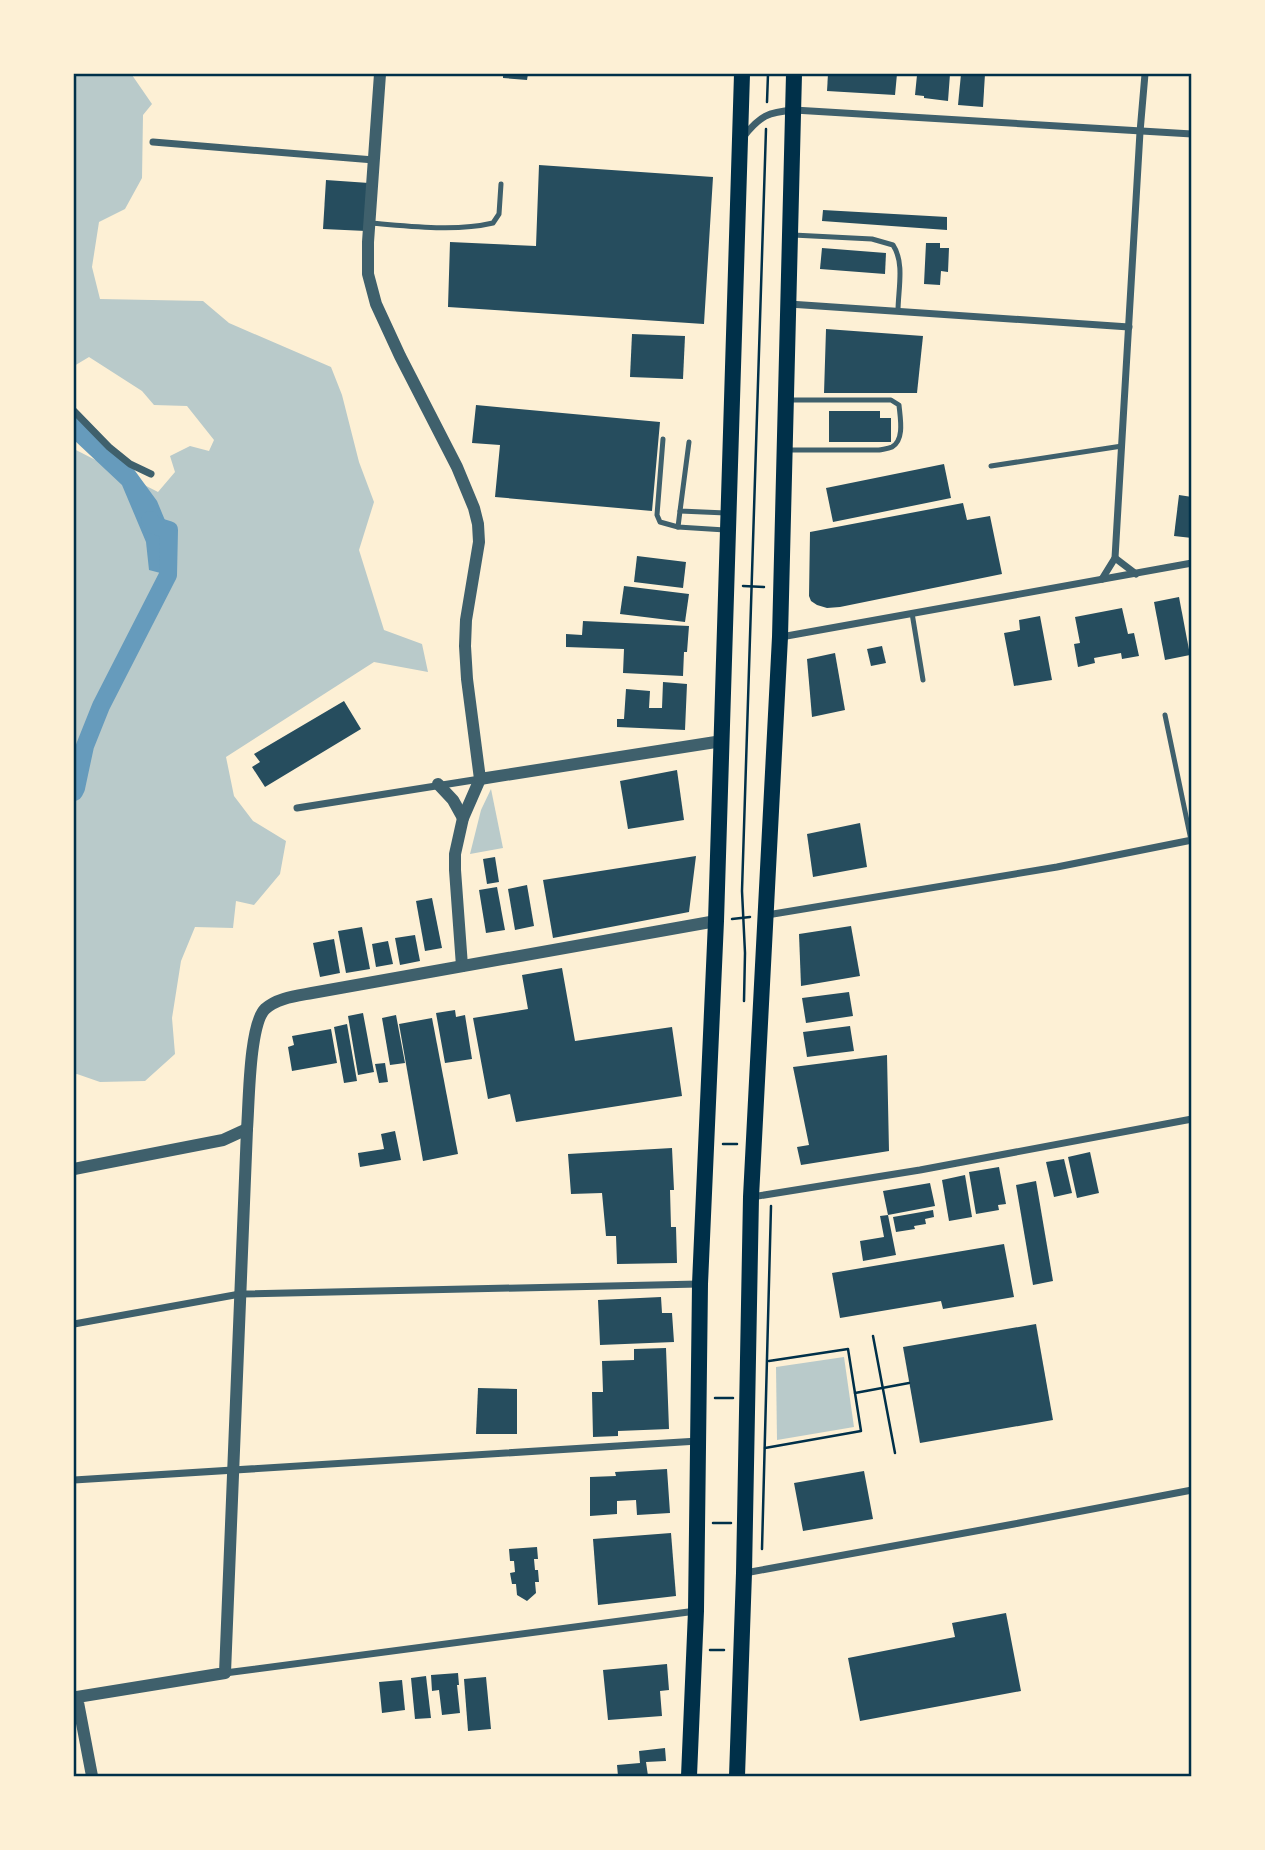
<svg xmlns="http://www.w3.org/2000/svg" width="1265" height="1850" font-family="'Public Sans',sans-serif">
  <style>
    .green { fill: #b9caca }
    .water { fill: #669bbc }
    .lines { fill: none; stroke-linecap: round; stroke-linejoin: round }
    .canal { stroke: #669bbc; stroke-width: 18 }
    .building { fill: #264d5e }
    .path { stroke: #003049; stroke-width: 2.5 }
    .service { stroke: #3f606c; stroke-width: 5 }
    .minor { stroke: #3f606c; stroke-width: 7 }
    .tertiary { stroke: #3f606c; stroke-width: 12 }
    .trunk { stroke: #003049; stroke-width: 16 }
    .neatline { fill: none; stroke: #003049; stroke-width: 2.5 }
  </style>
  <rect width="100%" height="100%" fill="#fdf0d5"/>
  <!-- green -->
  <g class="green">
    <polygon points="74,74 127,74 132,75 152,104 143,115 142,178 125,209 99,222 92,267 100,299 203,301 229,323 331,367 342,395 359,462 374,502 359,550 384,630 422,644 428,672 374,662 226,757 234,796 253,821 286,841 280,874 254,905 236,901 233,928 195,927 181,961 172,1018 175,1054 145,1081 100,1082 77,1074 74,1075 74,449 158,492 175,472 170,456 190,446 209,451 214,440 187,406 154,405 142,391 89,357 74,366"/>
    <polygon points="491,789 503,848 470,854 481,810"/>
    <polygon points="844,1357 854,1427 777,1440 776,1367"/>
  </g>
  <!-- water -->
  <polygon class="water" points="74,412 130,464 157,501 169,530 168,575 149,570 146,542 122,485 74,440"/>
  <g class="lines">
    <!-- canal -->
    <polyline class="canal" points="74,792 76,788 85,746 101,706 168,575 169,530 153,525 150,520"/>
  </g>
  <!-- building -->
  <g class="building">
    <polygon points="503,74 528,74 527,80 503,78"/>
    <polygon points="828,74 897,74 895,95 827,91"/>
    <polygon points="926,74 950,74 948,101 924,98 924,96 915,95 917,75 925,76"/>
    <polygon points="961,74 985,74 983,107 958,105"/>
    <polygon points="539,165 713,177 704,324 448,307 450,242 536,246"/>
    <polygon points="326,180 369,183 366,231 323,229"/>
    <polygon points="823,210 947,217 947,230 822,221"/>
    <polygon points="926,243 940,243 940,248 949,248 948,272 941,271 940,285 924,284"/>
    <polygon points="822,248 886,253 885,274 820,269"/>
    <polygon points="826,329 923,336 917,393 824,393"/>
    <polygon points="632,334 685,336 683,379 630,377"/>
    <polygon points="476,405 660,422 652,511 495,497 500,445 472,443"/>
    <polygon points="829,411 880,411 880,418 891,418 891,442 829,442"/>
    <polygon points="944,464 951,498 833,522 826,488"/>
    <polygon points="1179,495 1192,497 1192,538 1174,536"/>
    <polygon points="963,503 967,520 990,516 1002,574 840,607 827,608 817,605 811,601 809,596 810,532"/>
    <polygon points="637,556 686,562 683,588 634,582"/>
    <polygon points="624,586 689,594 685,622 620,614"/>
    <polygon points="1179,597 1190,655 1165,660 1154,602"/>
    <polygon points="1122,608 1128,634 1134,633 1139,656 1122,659 1121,653 1094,658 1095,663 1078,667 1074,644 1080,643 1075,617"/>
    <polygon points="1040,616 1052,680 1014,686 1004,633 1020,630 1019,620"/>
    <polygon points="583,621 689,626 687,652 684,652 683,676 623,673 624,649 566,647 566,634 582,635"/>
    <polygon points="882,646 886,663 871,666 867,649"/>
    <polygon points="835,653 845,710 812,717 807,659"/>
    <polygon points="663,682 687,684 685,730 617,727 617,719 624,719 626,689 650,691 649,708 662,708"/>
    <polygon points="344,701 361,729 265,787 252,767 260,762 254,754"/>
    <polygon points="677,770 684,820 628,829 620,781"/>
    <polygon points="860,823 867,867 813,877 807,834"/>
    <polygon points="696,856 689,912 553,938 543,880"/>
    <polygon points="495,857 499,882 487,884 483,859"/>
    <polygon points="527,885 534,926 515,930 508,889"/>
    <polygon points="497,887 505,930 486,933 479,890"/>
    <polygon points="432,898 442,948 425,951 416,901"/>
    <polygon points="851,926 860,976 801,986 799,934"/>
    <polygon points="362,927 370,969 346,973 338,931"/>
    <polygon points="415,935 420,961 400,965 395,938"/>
    <polygon points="334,939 340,973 320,977 313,943"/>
    <polygon points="388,941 393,964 376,967 372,944"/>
    <polygon points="562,968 575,1041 672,1027 682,1096 516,1122 510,1094 488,1099 473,1018 528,1009 522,975"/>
    <polygon points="849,992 853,1016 806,1023 802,998"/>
    <polygon points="455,1010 456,1017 465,1015 472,1059 445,1063 436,1013"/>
    <polygon points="363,1013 374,1072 358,1075 348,1016"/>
    <polygon points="396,1015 405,1063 390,1065 382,1018"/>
    <polygon points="432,1018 458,1154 423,1161 399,1024"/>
    <polygon points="347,1024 357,1081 344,1083 334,1027"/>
    <polygon points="850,1026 854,1051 807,1057 803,1032"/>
    <polygon points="331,1029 337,1063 292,1071 288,1047 294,1045 292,1036"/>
    <polygon points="887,1055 889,1151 801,1165 797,1147 809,1145 793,1067"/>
    <polygon points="385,1063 388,1082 379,1083 375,1064"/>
    <polygon points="395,1131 401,1160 360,1167 358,1153 384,1149 381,1134"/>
    <polygon points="672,1148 674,1190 670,1190 671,1227 676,1227 677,1263 617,1264 616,1236 606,1236 602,1193 571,1194 568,1154"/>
    <polygon points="1090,1152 1099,1193 1077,1198 1068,1157"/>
    <polygon points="1064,1159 1072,1193 1054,1197 1046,1162"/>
    <polygon points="999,1167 1006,1204 998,1205 999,1210 976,1214 969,1172"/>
    <polygon points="965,1175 972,1217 949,1221 942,1180"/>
    <polygon points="1036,1181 1053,1281 1033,1285 1016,1185"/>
    <polygon points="930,1183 935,1206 888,1215 883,1191"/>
    <polygon points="933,1210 934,1217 925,1219 926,1224 914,1226 915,1229 896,1232 893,1217"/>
    <polygon points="888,1215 896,1255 863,1261 860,1241 884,1237 880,1216"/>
    <polygon points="1004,1244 1014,1297 943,1309 941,1301 840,1318 832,1273"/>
    <polygon points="661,1297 662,1313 672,1313 674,1342 600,1345 598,1300"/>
    <polygon points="1036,1324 1053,1420 920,1443 903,1347"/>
    <polygon points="666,1348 669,1429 618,1431 618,1436 593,1437 592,1392 603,1392 602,1361 634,1360 634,1349"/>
    <polygon points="478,1388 517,1389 517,1434 476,1434"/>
    <polygon points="667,1469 670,1513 637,1515 636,1500 617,1501 617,1514 590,1516 590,1477 616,1476 615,1472"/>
    <polygon points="864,1471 873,1519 803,1531 794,1483"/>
    <polygon points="671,1533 676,1596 598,1605 593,1539"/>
    <polygon points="537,1547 538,1559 534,1559 535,1570 538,1570 539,1582 535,1582 536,1593 527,1601 517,1595 516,1584 512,1584 510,1573 515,1572 514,1561 510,1561 509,1549"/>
    <polygon points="1006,1613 1021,1691 860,1721 848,1658 955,1637 952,1623"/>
    <polygon points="667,1664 669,1690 660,1691 662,1716 608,1720 603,1670"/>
    <polygon points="458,1673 459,1685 457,1685 460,1713 442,1715 439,1690 432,1691 431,1675"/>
    <polygon points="426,1676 431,1718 415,1719 411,1678"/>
    <polygon points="486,1677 491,1729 468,1731 464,1679"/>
    <polygon points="402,1680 405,1710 382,1713 379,1682"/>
    <polygon points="665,1748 666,1761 646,1762 648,1776 618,1776 617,1765 640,1763 639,1751"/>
  </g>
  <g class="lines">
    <!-- path -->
    <g class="path">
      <polyline points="767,102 768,74"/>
      <polyline points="743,586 764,587"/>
      <polyline points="732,919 750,917"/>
      <polyline points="744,1001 745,953 742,891 766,129"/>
      <polyline points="723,1144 737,1144"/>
      <polyline points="873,1336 895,1453"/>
      <polyline points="855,1393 909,1383"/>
      <polyline points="715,1398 733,1398"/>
      <polyline points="765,1448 861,1431 848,1349 769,1361"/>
      <polyline points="713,1523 731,1523"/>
      <polyline points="762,1549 771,1206"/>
      <polyline points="710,1650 724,1650"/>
    </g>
    <!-- service -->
    <g class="service">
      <path d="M 370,223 C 409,226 455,232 493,223 L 499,214 L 501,184"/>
      <path d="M 793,235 L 872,239 L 893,245 C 905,263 898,290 898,311"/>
      <polyline points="663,439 657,515 660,522 678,527"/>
      <polyline points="689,442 680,511 726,513"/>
      <path d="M 788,450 L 879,450 C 883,449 888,449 892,447 C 905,440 900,417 899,405 L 891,400 L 789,400"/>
      <polyline points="991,466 1122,446"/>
      <polyline points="680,511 678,527 725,530"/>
      <polyline points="912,613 923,680"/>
      <polyline points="1165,715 1191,840"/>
    </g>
    <!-- minor -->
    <g class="minor">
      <path d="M 744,136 C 760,116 768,112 794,110 L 1192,134"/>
      <polyline points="153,142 374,160"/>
      <polyline points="789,304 1129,327"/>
      <polyline points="74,411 109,447 130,464 151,474"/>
      <polyline points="1115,558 1136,574"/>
      <polyline points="1102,579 1115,558 1140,132 1145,74"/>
      <polyline points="781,637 1192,563"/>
      <polyline points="297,808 480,779"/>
      <polyline points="767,915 1057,867 1192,840"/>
      <polyline points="752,1197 920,1170 1192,1119"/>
      <polyline points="74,1324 240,1294 699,1284"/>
      <polyline points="74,1480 698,1441"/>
      <polyline points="745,1573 1014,1524 1192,1490"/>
      <polyline points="225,1673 696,1611"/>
    </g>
    <!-- tertiary -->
    <g class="tertiary">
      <polyline points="380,74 368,242 368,274 376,304 400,356 457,467 474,508 478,524 479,542 466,620 465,646 467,679 480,779 463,818 455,854 455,870 462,966"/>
      <polyline points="480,779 722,741"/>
      <polyline points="438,784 453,800 463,818"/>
      <polyline points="74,1169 223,1140 247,1129"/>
      <path d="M 92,1776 L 77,1697 L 225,1673 L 247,1129 C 249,1105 249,1025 265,1009 C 277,998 296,996 312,993 L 716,921"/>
    </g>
    <!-- trunk -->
    <g class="trunk">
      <polyline points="689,1776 696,1611 700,1284 716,921 742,74"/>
      <polyline points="737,1776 744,1573 751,1197 780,637 794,74"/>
    </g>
  </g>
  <!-- border -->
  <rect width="1265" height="1850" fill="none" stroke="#fdf0d5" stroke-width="150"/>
  <rect x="75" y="75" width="1115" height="1700" class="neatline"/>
</svg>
